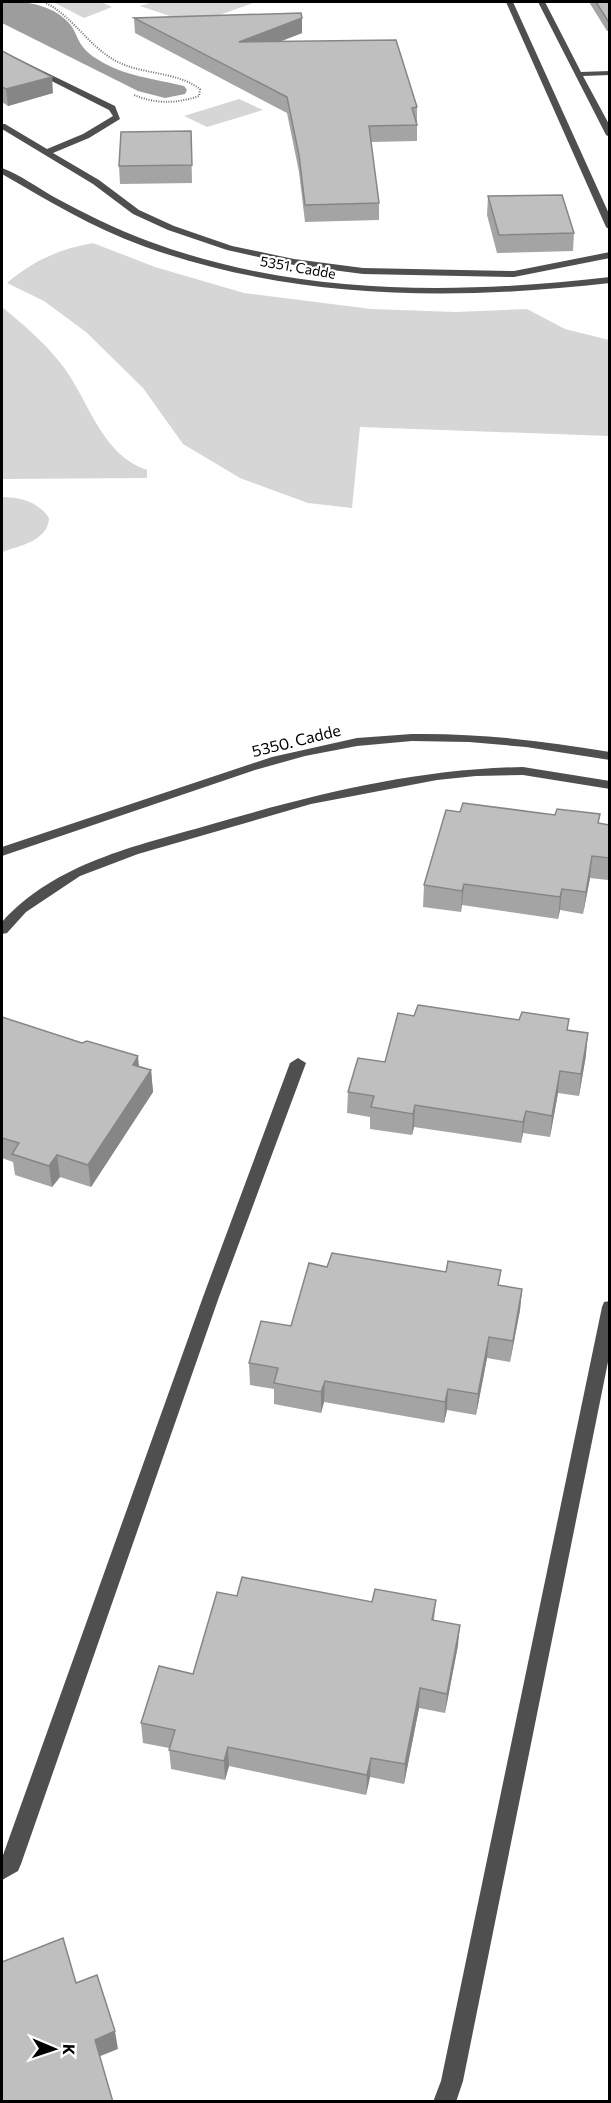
<svg xmlns="http://www.w3.org/2000/svg" width="611" height="2103" font-family="Commissioner,sans-serif">
  <style>
    .green { fill: #d6d6d6 }
    .water { fill: #9d9d9d }
    .lines { fill: none; stroke-linecap: round; stroke-linejoin: round }
    .path { stroke: #717171; stroke-width: 2; stroke-dasharray: 1 1.5; stroke-linecap: butt }
    .minor { fill: #4f4f4f; fill-rule: evenodd }
    .wall { fill: #a4a4a4 }
    .shaded-wall { fill: #868686 }
    .building { fill: #bfbfbf; stroke: #868686; stroke-width: 1.5 }
    .labels { text-anchor: middle; dominant-baseline: central; stroke-width: 4.5; stroke-linejoin: round; paint-order: stroke }
    .far-street-label { font-size: 14px; fill: #000; stroke: #fff }
    .street-label { font-size: 16px; fill: #000; stroke: #fff }
  </style>
  <rect width="100%" height="100%" fill="#fff"/>
  <!-- green -->
  <g class="green">
    <polygon points="53,2 101,2 112,7 84,18"/>
    <polygon points="153,2 256,2 194,24 140,6"/>
    <polygon points="239,99 263,110 207,127 184,116"/>
    <path d="M 93,243 L 155,267 L 244,293 L 371,309 L 456,312 L 527,309 L 565,329 L 609,340 L 609,436 L 360,427 L 352,508 L 308,503 L 240,478 L 183,444 L 143,388 L 86,332 L 44,301 L 7,283 C 33,261 59,249 93,243 Z"/>
    <path d="M 2,307 C 23,324 45,343 62,365 C 89,400 101,455 147,470 L 147,478 L 2,479 Z"/>
    <path d="M 2,497 C 19,497 39,502 49,518 C 48,541 19,546 2,552 Z"/>
  </g>
  <!-- water -->
  <path class="water" d="M 2,2 C 24,1 49,4 66,20 C 80,33 74,45 97,59 C 123,76 155,79 184,86 L 187,90 L 185,94 L 165,98 L 138,91 L 2,23 Z"/>
  <g class="lines">
    <!-- path -->
    <path class="path" d="M 44,2 C 73,16 88,46 116,61 C 142,75 176,71 200,89 L 199,96 C 176,104 156,104 134,95"/>
    <!-- minor -->
    <g class="minor">
      <polygon points="506,2 513,2 610,216 610,230 606,227"/>
      <polygon points="538,2 545,2 581,72 610,71 610,75 583,76 610,126 610,137 606,135"/>
      <polygon points="2,51 115,106 120,119 89,138 53,153 99,180 139,210 174,226 232,246 294,259 363,268 514,271 610,252 610,258 514,277 363,274 294,265 227,250 168,230 133,214 93,184 2,129 2,124 5,124 47,149 83,134 113,116 109,110 2,56"/>
      <path d="M 2,168 C 20,175 37,187 54,197 C 84,213 115,229 148,241 C 296,296 455,295 610,277 L 610,283 C 453,301 293,300 143,246 C 93,228 47,200 2,174 Z"/>
      <path d="M 412,734 C 479,733 544,741 610,752 L 610,760 L 526,747 L 469,742 L 412,741 L 357,746 L 305,756 L 255,770 L 2,856 L 2,847 L 272,757 L 357,738 Z"/>
      <path d="M 523,767 L 610,781 L 610,789 L 523,775 L 476,776 L 437,780 L 311,804 L 138,854 L 80,876 L 26,912 L 7,933 L 2,934 L 2,922 C 55,863 136,846 209,825 C 312,795 415,769 523,767 Z"/>
      <polygon points="298,1058 306,1063 219,1297 21,1864 18,1871 2,1880 2,1858 203,1297 290,1063"/>
      <polygon points="610,1301 610,1352 463,2081 456,2102 433,2102 441,2081 602,1307 604,1302"/>
    </g>
  </g>
  <!-- wall -->
  <g class="wall">
    <polygon points="589,2 609,2 609,31 607,31"/>
    <polygon points="134,18 302,33 282,41 417,107 417,141 371,142 379,203 379,220 305,222 299,172 287,113 135,33"/>
    <polygon points="2,51 53,93 8,106 2,102"/>
    <polygon points="191,131 192,183 120,184 119,166"/>
    <polygon points="488,196 574,233 573,251 497,253 487,215"/>
    <polygon points="460,812 609,825 609,874 608,880 590,878 583,914 560,910 558,919 462,905 461,912 423,907 424,885"/>
    <polygon points="414,1016 568,1030 586,1055 579,1096 558,1093 550,1137 523,1133 521,1143 414,1127 412,1135 370,1129 370,1117 347,1113 348,1092 385,1062"/>
    <polygon points="2,1017 151,1070 153,1092 91,1187 60,1177 52,1187 15,1175 13,1162 2,1158"/>
    <polygon points="327,1267 500,1285 522,1289 520,1310 510,1362 487,1358 476,1415 447,1410 444,1423 324,1402 321,1413 274,1404 274,1389 250,1385 249,1363 291,1326"/>
    <polygon points="237,1596 372,1602 436,1600 434,1620 458,1645 445,1713 419,1708 404,1784 370,1777 366,1795 229,1766 225,1780 171,1769 169,1748 143,1743 141,1723 193,1674"/>
  </g>
  <!-- shaded-wall -->
  <g class="shaded-wall">
    <polygon points="302,18 302,33 239,57 239,42"/>
    <polygon points="52,77 53,93 8,106 6,89"/>
    <polygon points="592,856 590,878 583,914 586,892"/>
    <polygon points="464,884 462,905 461,912 462,891"/>
    <polygon points="562,889 560,910 558,919 560,897"/>
    <polygon points="588,1033 586,1055 579,1096 581,1074"/>
    <polygon points="138,1056 140,1078 133,1065"/>
    <polygon points="151,1070 153,1092 91,1187 88,1165"/>
    <polygon points="560,1071 558,1093 550,1137 552,1116"/>
    <polygon points="415,1105 414,1127 412,1135 413,1114"/>
    <polygon points="526,1111 523,1133 521,1143 523,1122"/>
    <polygon points="57,1155 60,1177 52,1187 49,1166"/>
    <polygon points="522,1289 520,1310 510,1362 513,1341"/>
    <polygon points="489,1337 487,1358 476,1415 478,1394"/>
    <polygon points="325,1381 324,1402 321,1413 321,1392"/>
    <polygon points="448,1389 447,1410 444,1423 445,1402"/>
    <polygon points="460,1625 458,1645 445,1713 447,1694"/>
    <polygon points="420,1688 419,1708 404,1784 405,1764"/>
    <polygon points="228,1747 229,1766 225,1780 224,1761"/>
    <polygon points="371,1758 370,1777 366,1795 367,1775"/>
    <polygon points="115,2031 118,2049 98,2057 95,2040"/>
  </g>
  <!-- building -->
  <g class="building">
    <polygon points="596,2 609,2 609,21 608,21"/>
    <polygon points="301,13 302,18 239,42 396,40 417,107 412,108 417,125 369,126 379,203 305,205 299,155 287,97 134,18"/>
    <polygon points="2,51 52,77 6,89 2,87"/>
    <polygon points="191,131 192,165 119,166 121,132"/>
    <polygon points="562,195 574,233 499,235 488,196"/>
    <polygon points="463,803 555,815 557,809 600,814 598,823 609,825 609,858 592,856 586,892 562,889 560,897 464,884 462,891 424,885 446,810 460,812"/>
    <polygon points="418,1005 519,1020 522,1012 569,1019 567,1030 588,1033 581,1074 560,1071 552,1116 526,1111 523,1122 415,1105 413,1114 371,1107 374,1096 348,1092 358,1058 385,1062 398,1013 414,1016"/>
    <polygon points="2,1017 82,1043 87,1041 138,1056 133,1065 151,1070 88,1165 57,1155 49,1166 12,1154 19,1143 2,1138"/>
    <polygon points="332,1253 446,1272 448,1261 501,1270 498,1285 522,1289 513,1341 489,1337 478,1394 448,1389 445,1402 325,1381 321,1392 274,1383 278,1368 249,1363 261,1321 291,1326 309,1263 327,1267"/>
    <polygon points="242,1577 372,1602 375,1589 436,1600 432,1620 460,1625 447,1694 420,1688 405,1764 371,1758 367,1775 228,1747 224,1761 169,1750 175,1730 141,1723 159,1666 193,1674 217,1592 237,1596"/>
    <polygon points="63,1938 76,1983 97,1975 115,2031 95,2040 113,2102 2,2102 2,1962"/>
  </g>
  <g class="labels">
    <!-- far-street labels -->
    <g class="far-street-label">
      <text transform="translate(298 267) rotate(10)">5351. Cadde</text>
    </g>
    <!-- street labels -->
    <g class="street-label">
      <text transform="translate(296 740) rotate(-14)">5350. Cadde</text>
    </g>
  </g>
  <!-- border -->
  <rect width="611" height="2103" fill="none" stroke="#000000" stroke-width="6"/>
  <!-- north arrow -->
  <g transform="translate(54 2049) rotate(92)" stroke="#ffffff" stroke-width="4.5" paint-order="stroke">
  <path d="M0-4.5L10 22L0 15L-10 22Z" fill="#000000"/>
  <text y="-9" font-size="16" font-weight="bold" text-anchor="middle" fill="#000000">K</text>
  </g>
</svg>
